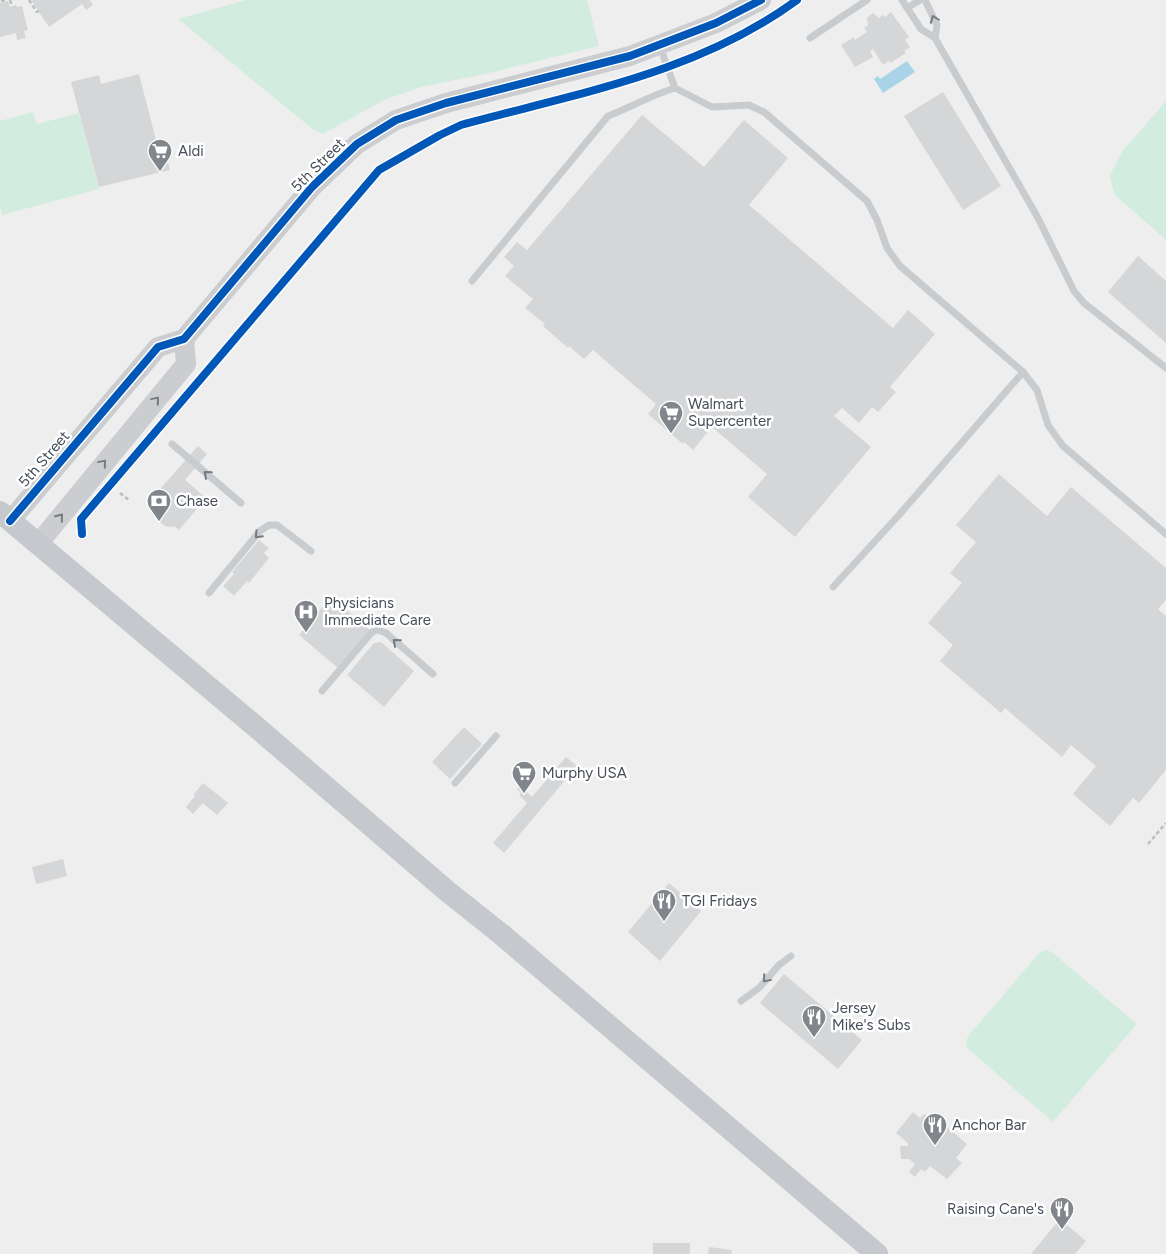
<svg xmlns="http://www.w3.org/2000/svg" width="1166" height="1254" font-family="Figtree,sans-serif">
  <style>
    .green { fill: #d3ece0 }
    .water { fill: #a9d4e8 }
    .building { fill: #d5d6d8 }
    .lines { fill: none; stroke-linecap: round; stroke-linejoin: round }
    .path { stroke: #b8c2c0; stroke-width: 2.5; stroke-dasharray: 4 2.5; stroke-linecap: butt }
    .lane { stroke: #c9cccf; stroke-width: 7 }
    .secondary { stroke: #cbcdd0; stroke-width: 20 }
    .primary { stroke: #c5c8cc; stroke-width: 22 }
    .cycleway-casing { stroke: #fff; stroke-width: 11 }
    .cycleway { stroke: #0057b8; stroke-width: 8 }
    .oneway { stroke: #747a82 }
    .oneway2 { stroke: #757a83 }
    .labels { text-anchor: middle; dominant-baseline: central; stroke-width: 5; stroke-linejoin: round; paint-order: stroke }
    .poi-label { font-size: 15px; fill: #464e59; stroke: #fff; text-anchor: start }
    .street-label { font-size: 15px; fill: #464e59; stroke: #fff }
  </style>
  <rect width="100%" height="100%" fill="#eee"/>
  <!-- green -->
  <g class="green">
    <polygon points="246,0 587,0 599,46 485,74 421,87 384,100 323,134 315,131 178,19"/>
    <polygon points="1166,101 1166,240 1114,194 1110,175 1122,152"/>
    <polygon points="33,112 37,124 79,113 99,189 2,215 0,206 0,121"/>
    <polygon points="1047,950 1053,953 1137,1024 1053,1122 967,1048 966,1041 969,1035 1040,952"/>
  </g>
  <!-- water -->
  <polygon class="water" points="907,61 915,72 883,93 874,79 878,76 880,79"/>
  <!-- building -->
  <g class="building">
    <polygon points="31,0 90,0 93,5 86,10 82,4 49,27"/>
    <polygon points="8,1 10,7 16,5 17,7 22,6 28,30 24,31 26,38 17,40 16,33 0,37 0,3"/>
    <polygon points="891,12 909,37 905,40 910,47 904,51 906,53 890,63 889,61 883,65 873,49 870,51 873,57 855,67 841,45 854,37 855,40 867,32 864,28 868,25 867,18 873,13 879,18 883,15 885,17"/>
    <polygon points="139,74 156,140 162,138 170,170 99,187 71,82 99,75 101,84"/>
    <polygon points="943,92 1001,186 963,210 904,116"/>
    <polygon points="642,115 704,167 744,120 788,158 749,205 893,328 908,310 935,334 890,387 896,392 878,412 872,407 859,423 842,408 834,416 871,447 795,537 748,497 767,474 712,427 693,450 684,442 683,444 648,414 656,404 593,350 584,359 569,346 568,348 543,326 545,324 525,308 533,299 505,276 514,266 504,257 517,242 527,250"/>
    <polygon points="1138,256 1166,281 1166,343 1108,292"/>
    <polygon points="198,446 207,454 185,480 206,498 179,530 174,526 172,527 165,526 155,518 152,510 153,508 148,503"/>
    <polygon points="999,474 1047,516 1071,487 1166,568 1166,600 1158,609 1166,616 1166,770 1139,803 1133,798 1110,826 1073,794 1096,766 1071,745 1062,757 1005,708 1001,713 940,661 953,645 928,623 962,583 950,573 976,542 956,525"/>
    <polygon points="259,540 269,548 264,553 269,558 249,583 247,581 234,596 223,586 234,574 232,572"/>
    <polygon points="331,597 371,631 339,669 299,635"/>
    <polygon points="381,642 414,671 384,707 347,675 374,643"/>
    <polygon points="464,727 482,744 450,779 432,762"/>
    <polygon points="566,757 577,766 504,853 493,843 527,803 519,795 521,793 517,789 520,785 532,797"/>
    <polygon points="203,783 228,803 217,815 203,803 193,814 186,807 195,796 194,794"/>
    <polygon points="63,859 67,876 36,884 32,867"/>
    <polygon points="669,883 701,911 660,961 628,932"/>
    <polygon points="784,974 862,1040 838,1069 760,1003"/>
    <polygon points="913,1112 920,1118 924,1114 935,1124 939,1120 967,1144 956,1158 962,1163 947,1179 930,1166 925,1172 921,1169 915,1177 909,1172 915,1164 909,1159 901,1159 900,1146 908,1146 908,1143 896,1133"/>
    <polygon points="1060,1219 1086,1241 1075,1254 1031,1254"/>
    <rect x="653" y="1243" width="37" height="11"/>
    <polygon points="709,1247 732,1250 731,1254 708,1254"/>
  </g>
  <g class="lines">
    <!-- path -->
    <g class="path">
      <polyline points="10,0 12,6"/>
      <polyline points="29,0 37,12 39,11"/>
      <polyline points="1,1 6,0"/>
      <polyline points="120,493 130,501"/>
      <polyline points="1148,844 1166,823"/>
    </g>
    <!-- lane -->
    <g class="lane">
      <polyline points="902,0 921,29 935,38 1038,218 1074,291 1084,303 1166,368"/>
      <polyline points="925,0 937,25 935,38"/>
      <polyline points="907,8 920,0"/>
      <polyline points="810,38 867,0"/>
      <polyline points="675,88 712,107 749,105 764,112 867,201 877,220 887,248 900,266 1023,372 1037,390 1048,425 1063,446 1166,534"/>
      <path d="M 472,281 L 608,116 C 631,107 652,95 675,88 L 660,47"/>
      <polyline points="172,444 241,503"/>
      <polyline points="833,587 899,515 1023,372"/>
      <polyline points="209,593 260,531 269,525 277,525 311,551"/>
      <polyline points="322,691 372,632 378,630 386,633 433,674"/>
      <polyline points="455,783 496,736"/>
      <polyline points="741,1001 759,988 779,965 791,956"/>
    </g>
    <!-- secondary -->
    <g class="secondary">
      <polyline points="10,521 158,347 184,339 312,187 357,144 396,120 446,103 630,56 716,23 761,0"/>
      <polyline points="38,544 186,364 184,339"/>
    </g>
    <!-- primary -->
    <polyline class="primary" points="0,512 255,726 447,891 501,934 877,1254"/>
    <defs>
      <g id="cycleway">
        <polyline points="10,521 158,347 184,339 312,187 357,144 396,120 446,103 630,56 716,23 761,0"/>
        <path d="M 82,534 L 81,519 L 379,170 L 440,135 L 461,125 C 578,93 698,73 797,0"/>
      </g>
    </defs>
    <!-- cycleway casing -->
    <use href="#cycleway" class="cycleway-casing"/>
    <!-- cycleway -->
    <use href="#cycleway" class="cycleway"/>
  </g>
  <!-- one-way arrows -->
  <defs><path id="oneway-chevron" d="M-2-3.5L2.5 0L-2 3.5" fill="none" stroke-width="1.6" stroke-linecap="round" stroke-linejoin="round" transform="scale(1.25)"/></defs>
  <g class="oneway">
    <use href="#oneway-chevron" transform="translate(934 19) rotate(-111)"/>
    <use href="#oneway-chevron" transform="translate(207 474) rotate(-139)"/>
    <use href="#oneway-chevron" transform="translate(258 535) rotate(133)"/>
    <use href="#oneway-chevron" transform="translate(396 642) rotate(-139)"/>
    <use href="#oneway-chevron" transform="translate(766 979) rotate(130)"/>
  </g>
  <g class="oneway2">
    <use href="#oneway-chevron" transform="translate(156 400) rotate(-50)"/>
    <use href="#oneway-chevron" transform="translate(103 463) rotate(-50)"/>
    <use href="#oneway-chevron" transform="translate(60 517) rotate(-51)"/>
  </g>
  <!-- icons -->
  <defs>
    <symbol id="supermarket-pin" viewBox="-11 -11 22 30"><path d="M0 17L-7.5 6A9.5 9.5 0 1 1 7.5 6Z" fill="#81868d" stroke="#fff"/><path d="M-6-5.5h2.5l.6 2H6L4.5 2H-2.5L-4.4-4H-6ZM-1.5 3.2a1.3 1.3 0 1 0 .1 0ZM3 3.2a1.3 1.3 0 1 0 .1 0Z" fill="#fff"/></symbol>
    <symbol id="bank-pin" viewBox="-11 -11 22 30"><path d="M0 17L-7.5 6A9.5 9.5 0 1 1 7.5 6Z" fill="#81868d" stroke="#fff"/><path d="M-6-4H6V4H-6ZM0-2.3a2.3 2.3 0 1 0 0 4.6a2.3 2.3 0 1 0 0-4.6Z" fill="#fff"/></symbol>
    <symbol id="hospital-pin" viewBox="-11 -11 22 30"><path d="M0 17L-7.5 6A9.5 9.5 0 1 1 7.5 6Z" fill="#81868d" stroke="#fff"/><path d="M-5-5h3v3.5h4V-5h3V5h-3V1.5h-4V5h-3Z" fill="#fff"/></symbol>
    <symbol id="restaurant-pin" viewBox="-11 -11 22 30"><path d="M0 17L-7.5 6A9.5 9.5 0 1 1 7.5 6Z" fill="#81868d" stroke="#fff"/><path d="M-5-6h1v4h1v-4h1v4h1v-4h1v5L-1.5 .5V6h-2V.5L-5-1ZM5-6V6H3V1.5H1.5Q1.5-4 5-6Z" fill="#fff"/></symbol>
  </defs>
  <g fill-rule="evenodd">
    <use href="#supermarket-pin" x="146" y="137" width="28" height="38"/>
    <use href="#supermarket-pin" x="657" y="399" width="28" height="38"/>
    <use href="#bank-pin" x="145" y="487" width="28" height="38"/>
    <use href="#hospital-pin" x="292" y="598" width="28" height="38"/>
    <use href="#supermarket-pin" x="510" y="759" width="28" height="38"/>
    <use href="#restaurant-pin" x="650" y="887" width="28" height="38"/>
    <use href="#restaurant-pin" x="800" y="1003" width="28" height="38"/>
    <use href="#restaurant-pin" x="921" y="1111" width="28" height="38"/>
    <use href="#restaurant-pin" x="1048" y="1195" width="28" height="38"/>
  </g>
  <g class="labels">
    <!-- poi labels -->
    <g class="poi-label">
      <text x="178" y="151">Aldi</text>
      <text x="688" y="404">Walmart<tspan x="688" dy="17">Supercenter</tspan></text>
      <text x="176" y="501">Chase</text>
      <text x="324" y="603">Physicians<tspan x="324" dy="17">Immediate Care</tspan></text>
      <text x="542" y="773">Murphy USA</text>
      <text x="682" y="901">TGI Fridays</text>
      <text x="832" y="1008">Jersey<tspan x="832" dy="17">Mike's Subs</tspan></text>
      <text x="952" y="1125">Anchor Bar</text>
      <text x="1044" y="1209" text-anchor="end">Raising Cane's</text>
    </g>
    <!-- street labels -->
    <g class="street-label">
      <text transform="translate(318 165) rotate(-45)">5th Street</text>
      <text transform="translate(44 459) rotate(-49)">5th Street</text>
    </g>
  </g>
</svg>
